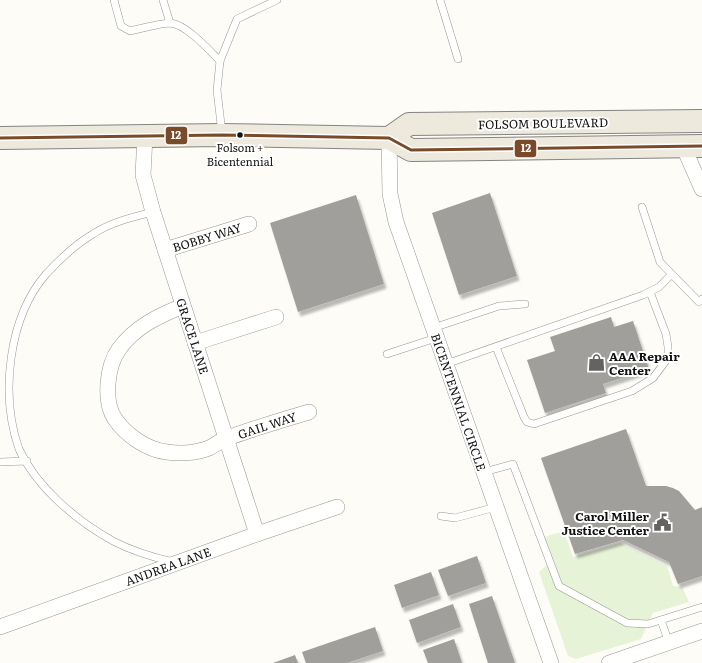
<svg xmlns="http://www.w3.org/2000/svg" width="702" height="663" font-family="Literata,serif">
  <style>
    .green { fill: #e7f3d7 }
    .building { fill: #a19f9c; filter: url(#shadow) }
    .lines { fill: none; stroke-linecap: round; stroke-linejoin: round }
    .service-casing { stroke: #979795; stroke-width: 8 }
    .minor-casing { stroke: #979795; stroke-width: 16 }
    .primary-casing { stroke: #858482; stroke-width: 24 }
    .service { stroke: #fffffe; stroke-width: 7 }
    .minor { stroke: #fffffe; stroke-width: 15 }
    .primary { stroke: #ede9dc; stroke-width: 22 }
    .bus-1-casing { stroke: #fff; stroke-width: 6 }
    .bus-1 { stroke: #7a4b2a; stroke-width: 3 }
    .bus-dot { fill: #111; stroke: #fff; stroke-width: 1.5 }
    .labels { text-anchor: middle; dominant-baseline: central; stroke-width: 4; stroke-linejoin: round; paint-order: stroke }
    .bus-label { font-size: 11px; fill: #111; stroke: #fff }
    .street-label { font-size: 12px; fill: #111; stroke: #fff }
    .poi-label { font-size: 12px; font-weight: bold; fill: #111; stroke: #fff; text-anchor: start }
    .line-badge { stroke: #fff; stroke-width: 1.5 }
    .badge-label { font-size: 11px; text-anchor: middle; font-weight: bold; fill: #fff }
  </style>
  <defs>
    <filter id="shadow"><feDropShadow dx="2.5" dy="4.5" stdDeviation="1" flood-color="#0004"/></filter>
  </defs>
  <rect width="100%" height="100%" fill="#fdfcf7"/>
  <!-- green -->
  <polygon class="green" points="564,531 573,557 620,543 667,566 673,586 682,587 689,602 653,613 641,639 576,659 568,656 539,572 553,560 541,538"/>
  <!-- building -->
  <g class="building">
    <polygon points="490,193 517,276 459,295 432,213"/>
    <polygon points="356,195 384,284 298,312 270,223"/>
    <polygon points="611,317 614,327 633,321 649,369 603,384 606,393 545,413 527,360 555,351 550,337"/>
    <polygon points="626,429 646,486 666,486 673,488 679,491 695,510 702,507 702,576 678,584 669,562 623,540 575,554 541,458"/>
    <polygon points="477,556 486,583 448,596 438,570"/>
    <polygon points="431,572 439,595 402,608 394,585"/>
    <polygon points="492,596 515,663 488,663 469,604"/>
    <polygon points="453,604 461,627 417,643 409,620"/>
    <polygon points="375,627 383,651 347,663 306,663 302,652"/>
    <polygon points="454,639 462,663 428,663 423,650"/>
    <polygon points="295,655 298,663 273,663"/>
  </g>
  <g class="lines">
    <defs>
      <g id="service">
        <path d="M 114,0 L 121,26 L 130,31 C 139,29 162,23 170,23 C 186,24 209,50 220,61"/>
        <polyline points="163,0 170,23"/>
        <polyline points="440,0 458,59"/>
        <polyline points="222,133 217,90 220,61 237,19 277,0"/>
        <polyline points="642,207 660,262 699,302 702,299"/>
        <path d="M 153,212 C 133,217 111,222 93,234 C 76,244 61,258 47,273 C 8,317 0,395 19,449 C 37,488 77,521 113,541 C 132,551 152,557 173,562"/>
        <polyline points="433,328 499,306 525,304"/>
        <polyline points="496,347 524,417 527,422 534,424 632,391 653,378 668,358 668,347 666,334 650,292"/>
        <polyline points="387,354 436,338"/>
        <polyline points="446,364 643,295 659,287 672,274"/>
        <polyline points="0,462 27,461"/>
        <polyline points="484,472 513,464 559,586 627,623 648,624 702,607"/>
        <polyline points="441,516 455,518 496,507"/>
        <polyline points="661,620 669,643"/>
      </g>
      <g id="minor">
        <polyline points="145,136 143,175 153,212 257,534"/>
        <polyline points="389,138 390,194 396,222 551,663"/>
        <polyline points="683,146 702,189"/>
        <polyline points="165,250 249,224"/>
        <path d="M 183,306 C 158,316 135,327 119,349 C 107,366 103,401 115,419 C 126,435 147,450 167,452 C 180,454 197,453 209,448 C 215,445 221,440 228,438 C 254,428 282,420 309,412"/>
        <polyline points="195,343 276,317"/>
        <polyline points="0,627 257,534 337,507"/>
        <polyline points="609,663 702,631"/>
      </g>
      <g id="primary">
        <polyline points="0,138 222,135 389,138 411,150 702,146"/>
        <polyline points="389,138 409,124 702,121"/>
      </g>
    </defs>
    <!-- service casing -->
    <use href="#service" class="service-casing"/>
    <!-- minor casing -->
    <use href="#minor" class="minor-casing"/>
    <!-- primary casing -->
    <use href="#primary" class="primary-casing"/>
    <!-- service -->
    <use href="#service" class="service"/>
    <!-- minor -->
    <use href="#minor" class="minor"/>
    <!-- primary -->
    <use href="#primary" class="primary"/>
    <defs>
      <polyline id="bus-1" points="0,138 222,135 389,138 411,150 702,146"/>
    </defs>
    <!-- bus-1 casing -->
    <use href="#bus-1" class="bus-1-casing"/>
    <!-- bus-1 -->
    <use href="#bus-1" class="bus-1"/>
  </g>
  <!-- icons -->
  <defs>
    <symbol id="shop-bare" viewBox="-9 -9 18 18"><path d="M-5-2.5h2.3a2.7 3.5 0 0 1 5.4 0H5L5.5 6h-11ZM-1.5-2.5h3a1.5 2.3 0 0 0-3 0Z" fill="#646362" stroke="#fff" stroke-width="2.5" paint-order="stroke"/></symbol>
    <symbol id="civic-bare" viewBox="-9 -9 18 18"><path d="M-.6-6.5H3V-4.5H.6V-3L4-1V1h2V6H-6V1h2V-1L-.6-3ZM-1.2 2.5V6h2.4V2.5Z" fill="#646362" stroke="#fff" stroke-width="2.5" paint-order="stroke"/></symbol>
  </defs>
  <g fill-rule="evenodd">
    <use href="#shop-bare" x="584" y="350" width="25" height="25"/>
    <use href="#civic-bare" x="650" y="510" width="25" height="25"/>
  </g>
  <!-- markers -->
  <circle class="bus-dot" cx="240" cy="135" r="3.5"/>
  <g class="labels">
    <!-- bus labels -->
    <g class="bus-label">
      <text x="240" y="147">Folsom +<tspan x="240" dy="14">Bicentennial</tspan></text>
    </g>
    <!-- street labels -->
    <g class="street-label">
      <text transform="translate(543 123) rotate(-1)">FOLSOM BOULEVARD</text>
      <text transform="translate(207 237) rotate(-17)">BOBBY WAY</text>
      <text transform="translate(193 336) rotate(72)">GRACE LANE</text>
      <text transform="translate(459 402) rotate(71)">BICENTENNIAL CIRCLE</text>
      <text transform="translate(267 425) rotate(-18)">GAIL WAY</text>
      <text transform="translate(168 566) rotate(-20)">ANDREA LANE</text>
    </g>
    <!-- poi labels -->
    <g class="poi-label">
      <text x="609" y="356">AAA Repair<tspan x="609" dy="14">Center</tspan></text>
      <text x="649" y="516" text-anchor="end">Carol Miller<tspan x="649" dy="14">Justice Center</tspan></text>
    </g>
  </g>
  <g class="line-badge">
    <rect x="165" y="126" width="23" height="19" rx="4" fill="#7a4b2a"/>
    <rect x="514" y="139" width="23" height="19" rx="4" fill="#7a4b2a"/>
  </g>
  <g class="badge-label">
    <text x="176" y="139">12</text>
    <text x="526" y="152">12</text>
  </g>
</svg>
